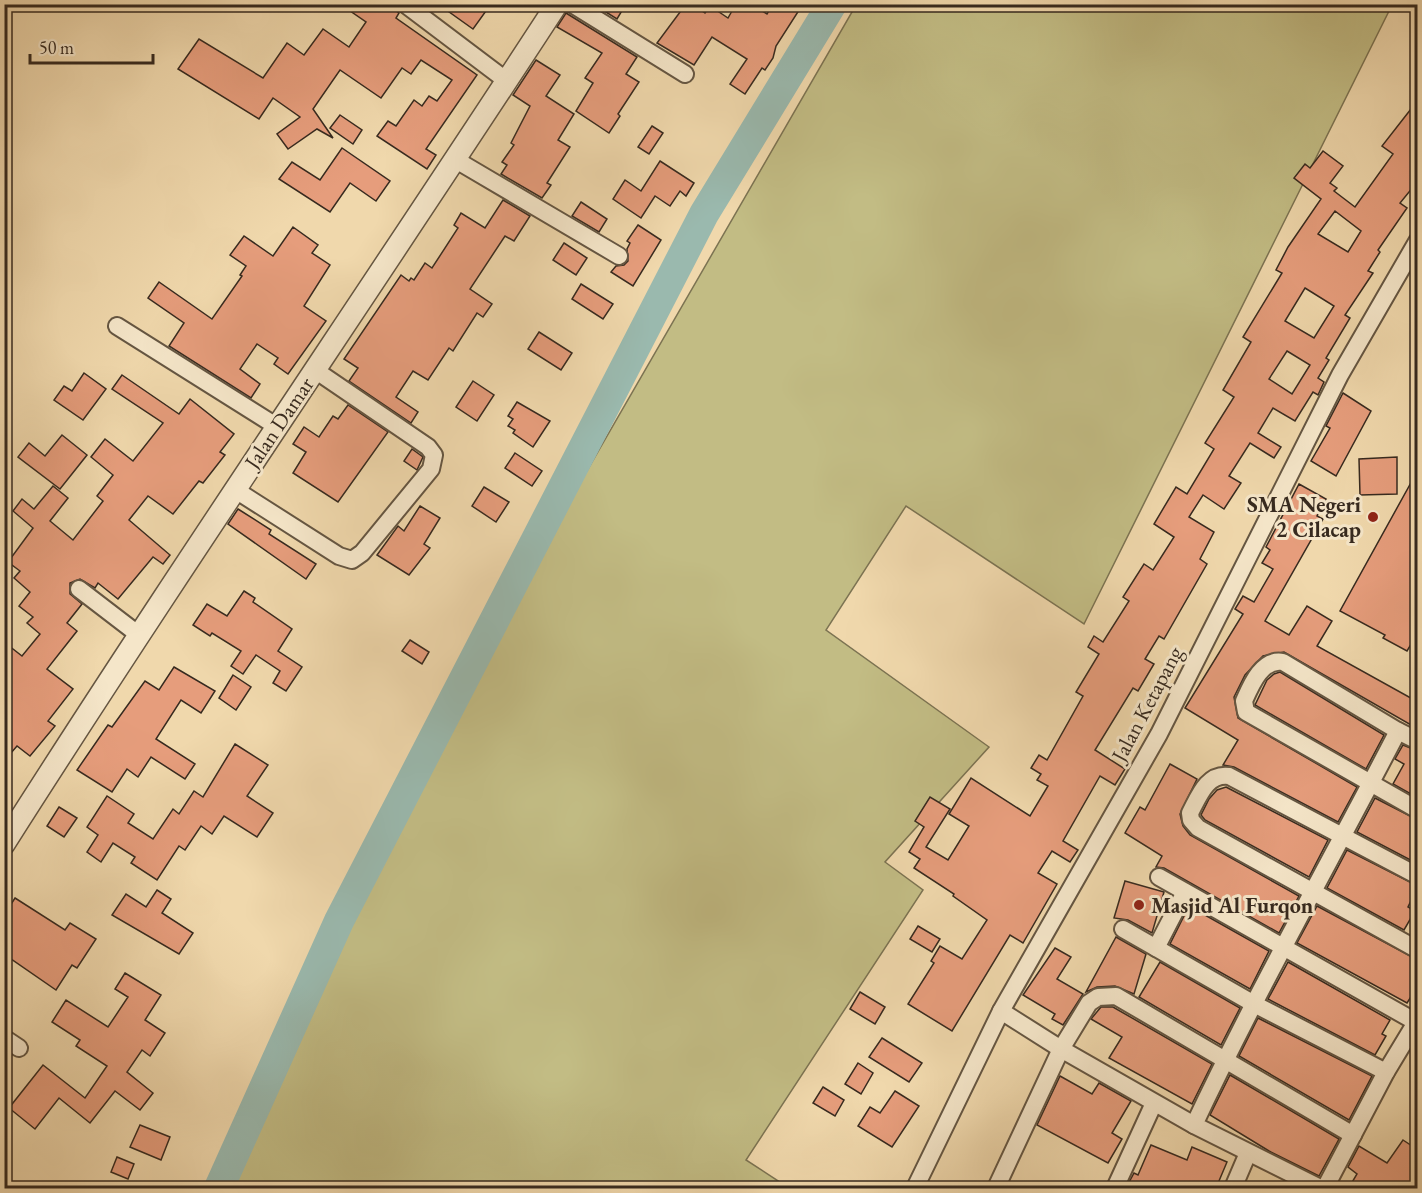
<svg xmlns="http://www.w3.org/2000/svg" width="1422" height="1193" font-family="'EB Garamond',serif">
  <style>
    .green { fill: #c2bc84; stroke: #7c7352; stroke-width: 1.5 }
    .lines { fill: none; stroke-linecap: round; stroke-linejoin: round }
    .river { stroke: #9ab9ae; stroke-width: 30 }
    .building { fill: #e69d7c; stroke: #372a1f; stroke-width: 1.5; fill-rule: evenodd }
    .minor-casing { stroke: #655642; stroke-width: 20 }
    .tertiary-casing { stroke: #655642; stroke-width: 24 }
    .minor { stroke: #f5e6c9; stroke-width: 16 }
    .tertiary { stroke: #f5e6c9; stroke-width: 21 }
    .poi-dot { fill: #8f2418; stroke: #f5e6c9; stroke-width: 2 }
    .labels { text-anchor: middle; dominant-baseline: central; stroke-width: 6; stroke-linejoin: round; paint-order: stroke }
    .street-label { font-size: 22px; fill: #372a1f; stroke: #f5e6c9 }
    .poi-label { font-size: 22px; font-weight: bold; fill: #372a1f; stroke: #f5e6c9; text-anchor: end }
  </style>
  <rect width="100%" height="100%" fill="#f0d8ac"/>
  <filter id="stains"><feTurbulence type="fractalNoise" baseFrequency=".00333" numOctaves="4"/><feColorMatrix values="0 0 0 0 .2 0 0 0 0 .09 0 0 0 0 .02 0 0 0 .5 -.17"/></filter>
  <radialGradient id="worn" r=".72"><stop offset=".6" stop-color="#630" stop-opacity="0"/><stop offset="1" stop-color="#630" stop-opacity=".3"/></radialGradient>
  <!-- green -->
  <polygon class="green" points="856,5 1392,5 1084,624 906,506 826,630 989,747 885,862 923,890 746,1160 789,1188 231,1188 447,713"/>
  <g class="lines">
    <!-- river -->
    <polyline class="river" points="219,1188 339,921 620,377 704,214 832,4"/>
  </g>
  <!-- building -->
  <g class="building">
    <polygon points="340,4 386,4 399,13 396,18 477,75 426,149 436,155 427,169 377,136 388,121 396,126 414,100 422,106 429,96 437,101 452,80 421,60 411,74 402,68 381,98 340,70 313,109 333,138 317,129 288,149 277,134 300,117 273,98 259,119 178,69 199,39 263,78 287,43 304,55 323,29 349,47 366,22"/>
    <polygon points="438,4 491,4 473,29"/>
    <polygon points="593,4 626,4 617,19"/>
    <polygon points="686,4 692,4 705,13 710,6 728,18 736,4 751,4 767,14 773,4 803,4 776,46 773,58 765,70 762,68 745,94 730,84 747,59 712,37 694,65 657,43"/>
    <polygon points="566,13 637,57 626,74 639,82 618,114 620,116 609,133 576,111 593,83 585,78 602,53 557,27"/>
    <polygon points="536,60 560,75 546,96 574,114 558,140 570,147 547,183 551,185 542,198 501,174 507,165 502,162 514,145 511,143 530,106 513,95"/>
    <path d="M 1418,100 L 1418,181 L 1400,203 L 1407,208 L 1378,250 L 1380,252 L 1368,271 L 1373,273 L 1345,315 L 1350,318 L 1326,358 L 1329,360 L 1318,378 L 1324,382 L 1318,395 L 1313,392 L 1295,421 L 1273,408 L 1258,433 L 1281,447 L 1274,458 L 1250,443 L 1229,476 L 1241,483 L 1224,509 L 1203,495 L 1189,517 L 1214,532 L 1200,559 L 1207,564 L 1164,639 L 1159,636 L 1145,659 L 1154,664 L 1138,691 L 1133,688 L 1095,750 L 1125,769 L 1115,785 L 1100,776 L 1063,841 L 1078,850 L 1070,862 L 1052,851 L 1038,873 L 1057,884 L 1023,943 L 1010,935 L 952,1031 L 908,1004 L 934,963 L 931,961 L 940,946 L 962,959 L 987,920 L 953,896 L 954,894 L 914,868 L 920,859 L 909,852 L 924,827 L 915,821 L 930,797 L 950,809 L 926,847 L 948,860 L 969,826 L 949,814 L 971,778 L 1030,816 L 1048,786 L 1037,780 L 1041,774 L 1031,768 L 1039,755 L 1047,760 L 1083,696 L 1076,692 L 1099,654 L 1088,647 L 1094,636 L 1103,642 L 1129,601 L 1123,597 L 1144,564 L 1153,570 L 1174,537 L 1154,524 L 1176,487 L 1187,494 L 1214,449 L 1205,443 L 1234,397 L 1223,390 L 1251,342 L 1243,337 L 1282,273 L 1276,270 L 1288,247 L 1321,199 L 1294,178 L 1305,164 L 1310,168 L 1323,151 L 1343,166 L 1330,183 L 1337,188 L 1334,191 L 1355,207 L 1393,154 L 1382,146 ZM 1335,211 L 1361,231 L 1348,252 L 1318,234 ZM 1305,288 L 1334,306 L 1314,338 L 1285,321 ZM 1287,351 L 1310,365 L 1292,394 L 1269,379 Z"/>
    <polygon points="340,115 362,130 353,144 330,128"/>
    <polygon points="652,126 663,133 649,154 638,147"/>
    <polygon points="342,148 390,181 376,201 350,183 330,212 279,179 292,162 320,180"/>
    <polygon points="660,161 694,183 686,196 680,191 670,206 655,196 641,218 613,199 625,180 641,191"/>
    <polygon points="503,200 530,216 514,241 505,236 470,289 492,304 483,317 477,313 453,351 449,348 428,380 413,371 396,397 418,412 411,423 349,381 358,368 344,359 401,275 409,281 411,278 414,280 425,263 432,268 458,228 454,225 461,213 485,228"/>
    <polygon points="581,202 607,219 599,232 572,216"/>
    <polygon points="638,225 661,240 633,286 611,272 616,266 624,265 628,261 627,249 630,243 627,241"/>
    <polygon points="293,227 318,245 312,253 330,265 304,306 326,321 288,374 274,364 278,358 257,344 240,369 260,384 251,398 169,346 184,323 148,298 159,282 212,319 242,276 240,275 246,266 230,255 244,236 273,256"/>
    <polygon points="564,243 587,258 576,275 553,260"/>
    <polygon points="581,284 613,304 603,319 572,299"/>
    <polygon points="539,332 572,353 561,370 528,349"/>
    <polygon points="84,373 106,389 83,420 54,400 64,386 72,391"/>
    <polygon points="122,375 179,414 190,399 234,434 220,452 225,455 203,483 199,481 173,514 148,496 129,520 170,555 163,564 153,557 118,599 98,583 95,588 80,579 70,583 70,594 82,604 67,623 77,631 47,669 73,689 48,721 55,726 30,756 17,746 4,761 4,642 22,656 40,634 27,623 33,617 19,606 30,592 14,578 20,571 8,562 33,528 13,511 22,499 34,509 53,486 68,498 50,521 73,540 103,501 97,496 113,475 91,457 105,439 133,461 163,423 112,389"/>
    <polygon points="473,381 494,395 477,421 456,407"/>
    <polygon points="1343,393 1371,411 1336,476 1311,461 1330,428 1326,426"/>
    <polygon points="517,402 550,421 533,447 513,433 515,430 508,426 513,419 508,416"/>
    <polygon points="348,405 388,432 338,502 293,473 306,452 293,444 304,427 319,437 333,416 338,419"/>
    <polygon points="62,435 87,455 60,489 18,457 29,443 45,456"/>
    <polygon points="412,449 423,457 417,470 404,461"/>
    <polygon points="515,453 542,471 532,486 505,468"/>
    <polygon points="1397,457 1397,494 1360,495 1359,459"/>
    <polygon points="1418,470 1418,633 1407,651 1383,638 1385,635 1340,611"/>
    <polygon points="1299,484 1326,499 1317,516 1323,519 1265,621 1289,635 1307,606 1332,621 1317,646 1418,702 1418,729 1284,652 1263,656 1245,675 1234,697 1238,718 1357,787 1338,822 1234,767 1223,765 1238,740 1185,708 1243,614 1235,609 1243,596 1254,602 1273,569 1262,563 1270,550 1266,547"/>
    <polygon points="484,487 509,502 496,522 472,506"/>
    <polygon points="420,506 440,518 424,544 430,548 409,575 377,555 398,526 404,531"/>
    <polygon points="238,509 271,530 269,534 316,564 306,579 228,524"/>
    <polygon points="244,591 255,598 253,602 292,629 278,651 302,667 286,691 273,683 280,671 256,655 243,674 231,666 241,651 212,633 210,636 193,625 207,604 227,616"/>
    <polygon points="410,640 429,652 422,664 402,651"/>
    <polygon points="174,667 215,691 201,713 181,700 156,739 195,764 185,779 151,757 138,777 127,769 112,792 77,770 108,725 112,727 145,681 159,690"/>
    <polygon points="1280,672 1384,735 1366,769 1255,705 1267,680 1274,674"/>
    <polygon points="233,675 251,687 236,710 219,698"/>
    <polygon points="235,744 268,765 247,796 273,813 257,837 224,816 212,834 201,826 185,850 179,846 157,880 131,863 135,857 113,843 101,862 87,852 98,835 87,827 107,796 134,814 128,823 153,839 173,809 179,814 194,791 203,797"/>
    <polygon points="1403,745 1418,751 1418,798 1393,784 1404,764 1395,759"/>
    <polygon points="1170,764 1197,779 1180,814 1183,826 1190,835 1299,896 1279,933 1164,868 1156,867 1162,856 1125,833 1140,807 1145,810"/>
    <polygon points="1226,787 1328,840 1309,877 1205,820 1201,815 1209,799 1217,790"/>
    <polygon points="1375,798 1418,820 1418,864 1357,832"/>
    <polygon points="59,807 77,818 64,837 47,826"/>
    <polygon points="1347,850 1418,886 1408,907 1415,911 1404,930 1327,888"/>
    <polygon points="1125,881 1164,892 1152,933 1128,920 1114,918"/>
    <polygon points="157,890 171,899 162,913 193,933 179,954 112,915 126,894 146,907"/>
    <polygon points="15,898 65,930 70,923 96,939 77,968 72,965 56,990 4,954 4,915"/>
    <polygon points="1189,906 1269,951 1250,989 1170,944"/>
    <polygon points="1317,906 1418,960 1418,986 1407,1003 1297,943"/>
    <polygon points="918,926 940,939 932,952 910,939"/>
    <polygon points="1116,937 1146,954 1134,994 1115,986 1097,987 1086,992"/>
    <polygon points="1055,948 1071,957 1057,979 1083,994 1063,1025 1052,1019 1055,1014 1023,995"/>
    <polygon points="1160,962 1240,1008 1221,1045 1139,997"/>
    <polygon points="1288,962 1390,1020 1382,1034 1386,1036 1375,1055 1268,999"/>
    <polygon points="125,973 161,995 145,1020 165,1033 150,1056 142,1050 127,1072 153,1093 140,1110 115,1091 90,1123 59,1098 35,1129 9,1108 43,1065 85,1098 107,1066 76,1046 80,1040 52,1022 66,1000 108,1027 128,997 115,989"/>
    <polygon points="860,992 885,1007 875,1024 850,1009"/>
    <polygon points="1101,1007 1113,1007 1212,1064 1192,1104 1109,1058 1122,1037 1091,1019"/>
    <polygon points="1258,1018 1372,1076 1349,1120 1239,1056"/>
    <polygon points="882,1038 922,1063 909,1082 869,1057"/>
    <polygon points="858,1063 873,1073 861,1094 845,1084"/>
    <polygon points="1230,1075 1339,1139 1319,1176 1269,1151 1210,1115"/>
    <polygon points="1060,1076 1092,1094 1099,1083 1131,1101 1112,1133 1122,1139 1108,1163 1037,1125"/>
    <polygon points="823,1087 844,1100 835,1116 813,1103"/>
    <polygon points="895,1091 919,1106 892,1147 858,1126 870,1107 880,1113"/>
    <polygon points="140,1125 170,1137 161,1160 130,1147"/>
    <polygon points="1403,1140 1418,1150 1418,1188 1358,1188 1351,1184 1357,1174 1348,1167 1359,1146 1387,1163"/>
    <polygon points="1151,1145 1187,1160 1192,1147 1227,1162 1216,1188 1126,1188 1134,1173 1138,1175"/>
    <polygon points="117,1157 134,1164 128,1179 111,1172"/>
  </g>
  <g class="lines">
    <defs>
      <g id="minor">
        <polyline points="405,4 507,81"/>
        <polyline points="572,4 685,74"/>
        <polyline points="456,160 619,256"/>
        <polyline points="117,326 276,426"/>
        <polyline points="234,489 339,556 352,560 362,553 431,469 434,455 428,447 315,370"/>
        <polyline points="79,589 139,635"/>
        <polyline points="1398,731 1418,741"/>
        <path d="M 1418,876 L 1229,776 C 1207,773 1199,796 1190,813 L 1191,820 L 1198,828 L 1418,950"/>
        <polyline points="1159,877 1416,1022"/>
        <polyline points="1123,929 1254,1004 1386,1072"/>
        <polyline points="1156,948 1185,892"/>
        <polyline points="1001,1011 1061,1049 1194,1125"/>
        <polyline points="4,1038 19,1048"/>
        <polyline points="915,1188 1001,1011 1159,734 1340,375 1418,240"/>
        <polyline points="996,1188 1061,1049 1089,1003 1098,997 1116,996 1353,1135"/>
        <polyline points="1115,1188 1154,1103"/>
        <polyline points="1233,1188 1248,1153"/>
        <path d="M 1320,1188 L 1194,1125 C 1257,991 1330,862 1398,731 L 1283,662 C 1262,658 1251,685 1244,701 L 1246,712 L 1418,810"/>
        <polyline points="1325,1188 1386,1072 1418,1019"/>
      </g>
      <path id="tertiary" d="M 4,844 C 184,561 374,285 557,4"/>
    </defs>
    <!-- minor casing -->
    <use href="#minor" class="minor-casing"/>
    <!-- tertiary casing -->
    <use href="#tertiary" class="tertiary-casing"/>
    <!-- minor -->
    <use href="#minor" class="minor"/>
    <!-- tertiary -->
    <use href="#tertiary" class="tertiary"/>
  </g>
  <!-- markers -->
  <g class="poi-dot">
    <circle cx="1373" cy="517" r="6"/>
    <circle cx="1139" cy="905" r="6"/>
  </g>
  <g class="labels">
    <!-- street labels -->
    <g class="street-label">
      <text transform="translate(279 423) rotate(-56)">Jalan Damar</text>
      <text transform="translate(1147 704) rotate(-62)">Jalan Ketapang</text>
    </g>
    <!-- poi labels -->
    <g class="poi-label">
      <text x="1361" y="504">SMA Negeri<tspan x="1361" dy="25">2 Cilacap</tspan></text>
      <text x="1151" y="905" text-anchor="start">Masjid Al Furqon</text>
    </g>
  </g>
  <!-- margin -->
  <rect width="1422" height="1193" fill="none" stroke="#f0d8ac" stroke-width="24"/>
  <rect x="6" y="6" width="1410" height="1181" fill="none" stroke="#372a1f" stroke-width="3"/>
  <rect x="12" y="12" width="1398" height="1169" fill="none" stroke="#372a1f" stroke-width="1.5"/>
  <!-- scale -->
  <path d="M30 54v9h123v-9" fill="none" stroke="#372a1f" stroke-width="3"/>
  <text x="39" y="54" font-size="18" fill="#372a1f" stroke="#f5e6c9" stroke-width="4.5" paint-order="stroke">50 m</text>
  <rect width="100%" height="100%" filter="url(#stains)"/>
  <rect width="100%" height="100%" fill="url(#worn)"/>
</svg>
